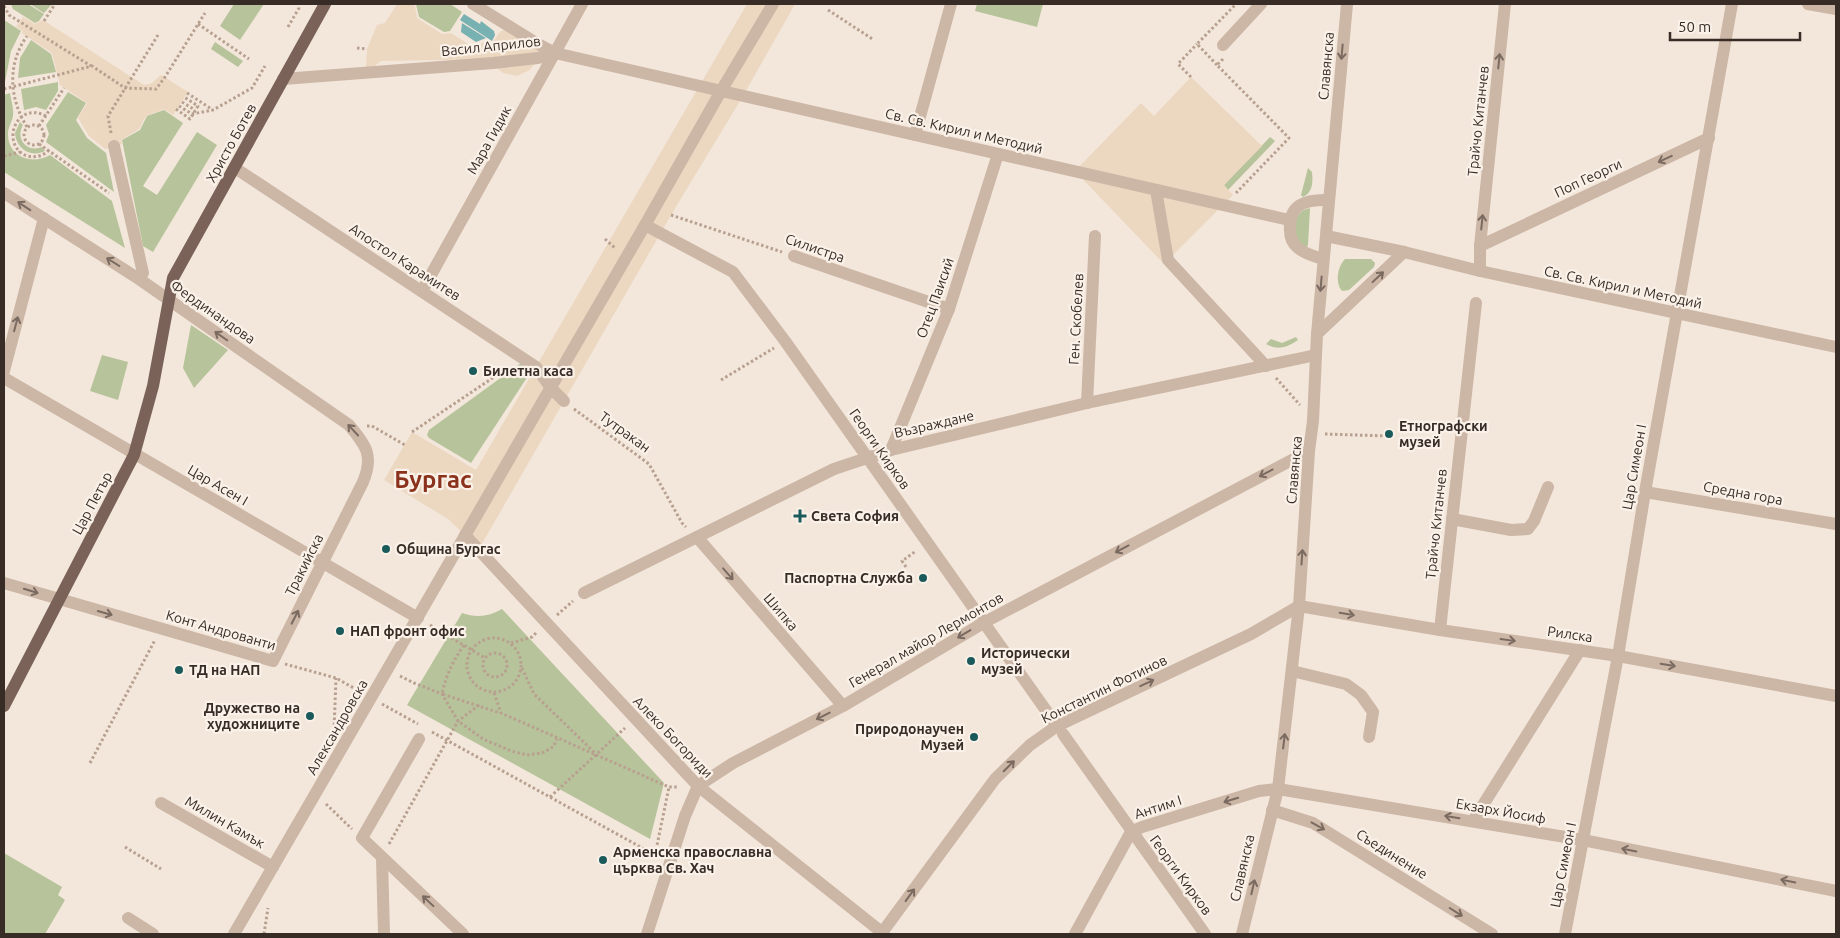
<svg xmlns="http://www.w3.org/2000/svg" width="1840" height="938" font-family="Ubuntu,sans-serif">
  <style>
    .green { fill: #b7c39a }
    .plaza { fill: #ecd7c1 }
    .water { fill: #78b1b2 }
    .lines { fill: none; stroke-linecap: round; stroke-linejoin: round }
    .path { stroke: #b8a090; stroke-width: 3; stroke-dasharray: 2.5 2.5; stroke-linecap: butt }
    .minor { stroke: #ccb6a6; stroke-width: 12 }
    .major { stroke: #7a6258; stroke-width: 12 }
    .oneway { stroke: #7b6a60 }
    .poi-dot { fill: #1a5a5b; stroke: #faf1e8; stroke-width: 2 }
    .labels { text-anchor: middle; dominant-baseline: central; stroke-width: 4.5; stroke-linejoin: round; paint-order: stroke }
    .street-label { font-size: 14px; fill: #382c27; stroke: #faf1e8 }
    .poi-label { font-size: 14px; font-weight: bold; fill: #382c27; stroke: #faf1e8; text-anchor: start }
    .town-label { font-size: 24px; font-weight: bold; fill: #8b321c; stroke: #faf1e8 }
  </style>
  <rect width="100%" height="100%" fill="#f3e7db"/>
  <!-- green -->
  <g class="green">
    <polygon points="11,4 28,4 44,14 39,21 35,23 13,9"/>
    <polygon points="30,4 52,4 44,13"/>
    <polygon points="234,4 264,4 240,40 220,26"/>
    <polygon points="416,4 450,4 462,12 450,31 444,32 419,17"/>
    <polygon points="977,4 1043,4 1037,27 975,11"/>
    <polygon points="4,20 21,31 11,51 5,82 4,83"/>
    <polygon points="31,40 51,54 56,72 18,78 20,58"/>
    <polygon points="215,42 243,61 238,67 211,49"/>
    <polygon points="58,82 58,91 46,110 36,107 24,110 21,89"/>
    <polygon points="68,92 86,103 76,120 87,138 106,153 114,192 46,142 49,134 46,125"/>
    <path d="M 10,93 C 11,100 14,109 13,116 C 12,122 8,127 8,134 C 8,158 33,165 50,155 L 112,201 L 125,248 L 4,172 L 4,95 Z"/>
    <polygon points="164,110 183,123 143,186 157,195 197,132 217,145 153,252 143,246 122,140 140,130 147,116"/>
    <path d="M 20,122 L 23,125 C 15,139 27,153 42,147 L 45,151 C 31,158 16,149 15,133 Z"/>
    <polygon points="1270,137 1275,141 1228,190 1224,185"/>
    <path d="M 1308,168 L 1312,172 C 1313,182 1313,192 1303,197 L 1301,195 Z"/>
    <path d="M 1310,208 L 1308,245 L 1307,247 L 1300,244 L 1294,235 C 1296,222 1295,211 1310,208 Z"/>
    <path d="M 1345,259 L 1371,259 L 1375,263 L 1374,267 L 1349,290 L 1342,291 C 1335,283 1337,267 1345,259 Z"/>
    <polygon points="191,325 228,350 194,388 183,368"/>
    <path d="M 1296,337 L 1298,340 C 1288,347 1278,351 1266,344 L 1271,339 L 1282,343 Z"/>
    <polygon points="102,355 128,362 118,400 90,391"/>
    <polygon points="521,363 532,370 471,463 429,438 427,435 429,430"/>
    <path d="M 502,609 L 664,783 L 650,839 L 407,705 L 462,613 C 476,618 489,617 502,609 Z"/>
    <polygon points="4,853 62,887 58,895 65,900 45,934 4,934"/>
  </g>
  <!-- plaza -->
  <g class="plaza">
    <polygon points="397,4 412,4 415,6 417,18 442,34 451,33 473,47 485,42 491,45 499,33 505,29 539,49 538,58 530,70 517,76 503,73 498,69 492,59 381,61 372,68 366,69 367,49 377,25 385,23"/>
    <polygon points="747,4 795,4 743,96 671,215 479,549 448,519 384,480 412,432 476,470"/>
    <polygon points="23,17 35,24 43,20 144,85 152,83 161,75 188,92 173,115 164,109 146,116 139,129 121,140 122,144 105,149 89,136 78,118 87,103 60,85 52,53 22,33 23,31 16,27"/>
    <polygon points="1191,77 1262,146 1224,185 1233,195 1164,264 1075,171 1141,103 1154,116"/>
  </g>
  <!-- water -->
  <g class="water">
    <polygon points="464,14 480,24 481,21 494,31 495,35 492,41 460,20"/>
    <polygon points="462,23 486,38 476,42 461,32"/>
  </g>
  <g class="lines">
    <!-- path -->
    <g class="path">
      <polyline points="4,6 9,15 91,66"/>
      <polyline points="828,10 874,40"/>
      <polyline points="44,21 55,4"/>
      <polyline points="198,24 249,59"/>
      <polyline points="288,27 299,8 299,4"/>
      <polyline points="357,48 367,49"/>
      <polyline points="1223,59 1217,65 1289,138 1236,193"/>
      <polyline points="1217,65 1197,44 1236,4"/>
      <polyline points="1191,77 1178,64 1197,44"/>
      <polyline points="4,89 92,66 125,88 156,89 165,77 205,13"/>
      <polyline points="187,93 213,110"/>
      <polyline points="182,102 195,110"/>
      <polyline points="179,106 192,114 213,110 252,88 265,66"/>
      <polyline points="176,109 190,119 198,106 184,97"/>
      <path d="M 46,116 C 15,100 0,146 27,156 C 36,158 43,156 49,150"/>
      <circle cx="34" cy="135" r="10"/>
      <polyline points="39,126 64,88"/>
      <path d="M 27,127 C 9,98 7,64 27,36"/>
      <polyline points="111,133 108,116 158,35"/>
      <polyline points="39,144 109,193"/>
      <polyline points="4,156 20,152"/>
      <polyline points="671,215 782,252"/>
      <polyline points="605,239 616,249"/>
      <polyline points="1276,378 1300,405"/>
      <polyline points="721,380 774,348"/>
      <polyline points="574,409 649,464 682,523 686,527"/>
      <polyline points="367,426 372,426 405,445"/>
      <polyline points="412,432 509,367"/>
      <polyline points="1325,434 1387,436"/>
      <polyline points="906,567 902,561 916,551"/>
      <polyline points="557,615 573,601"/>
      <polyline points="430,625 485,658"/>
      <circle cx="494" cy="665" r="27"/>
      <polyline points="511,643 532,637 537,632"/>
      <path d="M 464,645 C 453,661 446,675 442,694 L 500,713"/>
      <circle cx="495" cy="665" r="12"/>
      <polyline points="285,664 336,678 359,691"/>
      <polyline points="522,668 534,694 595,753"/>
      <polyline points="400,676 414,683 442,694 458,721 483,739 511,751 527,755 542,753 553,747 557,739"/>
      <polyline points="494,693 501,713 669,787 678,787"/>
      <polyline points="382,704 418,724"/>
      <polyline points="334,730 336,678"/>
      <polyline points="432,732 655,855 669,787"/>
      <polyline points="90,763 155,640"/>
      <polyline points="550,797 625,728"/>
      <polyline points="326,804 352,829"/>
      <polyline points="389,844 458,721 479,705"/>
      <polyline points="125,847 161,869"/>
      <polyline points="264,934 268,908"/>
    </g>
    <!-- minor -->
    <g class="minor">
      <polyline points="473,4 538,44 555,53"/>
      <polyline points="1808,4 1836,9"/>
      <polyline points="1223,45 1261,4"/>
      <polyline points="283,79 493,63 538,58 555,53 1289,220"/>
      <polyline points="915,135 951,4"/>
      <polyline points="114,146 143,273"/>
      <polyline points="235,168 536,367 551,388 564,401"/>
      <polyline points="1156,190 1168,260 1266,366"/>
      <path d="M 4,193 L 139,279 L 349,425 C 366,445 374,456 363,482 L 273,661 L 4,583"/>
      <polyline points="645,225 733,272 785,341 1057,726"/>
      <polyline points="1326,236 1404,252 1480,271 1836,347"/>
      <polyline points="1480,246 1709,138"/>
      <polyline points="794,256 949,309"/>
      <path d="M 1323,259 C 1314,256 1305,254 1298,248 C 1292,243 1290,238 1290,231 C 1288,204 1306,199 1329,200"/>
      <polyline points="1480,271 1480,246 1505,4"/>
      <polyline points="422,291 582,4"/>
      <polyline points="1317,334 1404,252"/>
      <polyline points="4,371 44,218"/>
      <polyline points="4,378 418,618"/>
      <polyline points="1087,403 1095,236"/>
      <polyline points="891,450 949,309 998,154"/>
      <polyline points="1645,492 1836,524"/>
      <polyline points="1452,519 1511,530 1528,529 1534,521 1548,487"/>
      <polyline points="465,535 698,786 884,934"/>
      <polyline points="697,537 843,706"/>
      <polyline points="584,593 834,469 891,450 1087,403 1316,355"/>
      <polyline points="1299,606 1440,630 1618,656 1836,696"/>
      <polyline points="1440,630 1476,303"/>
      <polyline points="1292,671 1346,684 1361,695 1373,712 1369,737"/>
      <polyline points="1063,734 1205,934"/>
      <polyline points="419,739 362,838 463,934"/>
      <polyline points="161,803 273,867"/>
      <polyline points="1272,810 1313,823 1492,934"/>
      <polyline points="1473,821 1580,650"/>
      <polyline points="382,858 384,934"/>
      <polyline points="128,918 153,934"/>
      <polyline points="234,934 645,225 721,91 773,4"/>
      <polyline points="647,934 685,816 698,786 733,763 843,706 985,622 1309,451"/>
      <polyline points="881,934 995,779 1030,745 1057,726 1251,634 1299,606"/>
      <polyline points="1075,934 1131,832 1142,827 1259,791 1278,789 1583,840 1836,891"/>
      <polyline points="1242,934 1278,789 1299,606 1309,451 1313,421 1317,334 1347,4"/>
      <polyline points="1565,934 1618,656 1645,492 1732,4"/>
    </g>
    <!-- major -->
    <polyline class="major" points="4,706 134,455 153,386 173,278 325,4"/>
  </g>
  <!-- one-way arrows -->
  <defs><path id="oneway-shaft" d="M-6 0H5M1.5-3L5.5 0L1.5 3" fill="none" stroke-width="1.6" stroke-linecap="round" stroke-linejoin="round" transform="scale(1.25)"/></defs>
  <g class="oneway">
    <use href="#oneway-shaft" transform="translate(1342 52) rotate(95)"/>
    <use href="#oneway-shaft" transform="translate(1499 61) rotate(-84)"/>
    <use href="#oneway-shaft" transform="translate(1665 159) rotate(155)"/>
    <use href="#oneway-shaft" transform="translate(24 206) rotate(-147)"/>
    <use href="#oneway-shaft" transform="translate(1482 222) rotate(-84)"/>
    <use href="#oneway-shaft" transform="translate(113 262) rotate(-148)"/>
    <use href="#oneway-shaft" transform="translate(1378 277) rotate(-43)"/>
    <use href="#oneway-shaft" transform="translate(1321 284) rotate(95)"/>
    <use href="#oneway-shaft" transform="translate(16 324) rotate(-75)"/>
    <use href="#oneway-shaft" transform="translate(221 336) rotate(-145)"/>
    <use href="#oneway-shaft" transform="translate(353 430) rotate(-133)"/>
    <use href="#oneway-shaft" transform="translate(1266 473) rotate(152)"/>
    <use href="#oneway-shaft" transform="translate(1122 549) rotate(152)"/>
    <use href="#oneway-shaft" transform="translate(1302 557) rotate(-86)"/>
    <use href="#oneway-shaft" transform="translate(728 574) rotate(49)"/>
    <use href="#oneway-shaft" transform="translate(31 591) rotate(17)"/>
    <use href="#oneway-shaft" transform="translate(105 613) rotate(16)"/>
    <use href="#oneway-shaft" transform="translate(1347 614) rotate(10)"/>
    <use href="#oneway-shaft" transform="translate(295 617) rotate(-63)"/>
    <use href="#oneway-shaft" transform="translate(964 634) rotate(149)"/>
    <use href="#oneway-shaft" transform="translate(1508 640) rotate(8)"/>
    <use href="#oneway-shaft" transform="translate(1668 665) rotate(10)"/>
    <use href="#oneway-shaft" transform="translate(1147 683) rotate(-25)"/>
    <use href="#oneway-shaft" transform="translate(823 716) rotate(153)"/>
    <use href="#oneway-shaft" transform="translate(1284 741) rotate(-83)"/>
    <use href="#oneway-shaft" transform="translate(1009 766) rotate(-45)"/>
    <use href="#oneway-shaft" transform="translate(1231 800) rotate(163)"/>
    <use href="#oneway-shaft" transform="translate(1452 817) rotate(-171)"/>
    <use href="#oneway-shaft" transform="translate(1318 826) rotate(29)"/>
    <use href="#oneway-shaft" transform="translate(1629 850) rotate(-169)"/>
    <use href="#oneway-shaft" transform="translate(1788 881) rotate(-169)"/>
    <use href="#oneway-shaft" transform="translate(1253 887) rotate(-77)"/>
    <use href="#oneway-shaft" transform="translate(910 895) rotate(-54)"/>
    <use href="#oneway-shaft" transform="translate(428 901) rotate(-137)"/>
    <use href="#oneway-shaft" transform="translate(1456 912) rotate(32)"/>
  </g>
  <!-- markers -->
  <g class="poi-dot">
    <circle cx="473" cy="371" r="5"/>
    <circle cx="1389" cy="434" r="5"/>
    <path d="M797.5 508.5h5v5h5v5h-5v5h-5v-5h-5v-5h5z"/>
    <circle cx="386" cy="549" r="5"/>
    <circle cx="923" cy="578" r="5"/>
    <circle cx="340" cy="631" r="5"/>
    <circle cx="971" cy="661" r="5"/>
    <circle cx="179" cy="670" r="5"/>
    <circle cx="310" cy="716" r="5"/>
    <circle cx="974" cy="737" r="5"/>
    <circle cx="603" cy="860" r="5"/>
  </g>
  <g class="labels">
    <!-- street labels -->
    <g class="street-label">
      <text transform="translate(491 46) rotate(-6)">Васил Априлов</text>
      <text transform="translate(1326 66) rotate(-85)">Славянска</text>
      <text transform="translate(1478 121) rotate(-84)">Трайчо Китанчев</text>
      <text transform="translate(964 131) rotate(13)">Св. Св. Кирил и Методий</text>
      <text transform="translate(489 140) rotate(-61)">Мара Гидик</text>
      <text transform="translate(231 143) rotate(-61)">Христо Ботев</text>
      <text transform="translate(1588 178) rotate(-25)">Поп Георги</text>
      <text transform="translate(815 248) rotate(19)">Силистра</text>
      <text transform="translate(405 262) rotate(33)">Апостол Карамитев</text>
      <text transform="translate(1623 287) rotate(12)">Св. Св. Кирил и Методий</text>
      <text transform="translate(935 298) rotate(-70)">Отец Паисий</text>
      <text transform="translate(213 312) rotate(35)">Фердинандова</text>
      <text transform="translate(1076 319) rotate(-87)">Ген. Скобелев</text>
      <text transform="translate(934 424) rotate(-13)">Възраждане</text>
      <text transform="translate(625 432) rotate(36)">Тутракан</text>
      <text transform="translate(880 449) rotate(55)">Георги Кирков</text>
      <text transform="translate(1634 467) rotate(-80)">Цар Симеон I</text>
      <text transform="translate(1294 470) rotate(-85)">Славянска</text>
      <text transform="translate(218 485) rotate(30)">Цар Асен I</text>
      <text transform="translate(1743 493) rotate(10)">Средна гора</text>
      <text transform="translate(92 503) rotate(-62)">Цар Петър</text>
      <text transform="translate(1436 524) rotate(-84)">Трайчо Китанчев</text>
      <text transform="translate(304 565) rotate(-63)">Тракийска</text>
      <text transform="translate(781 612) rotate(49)">Шипка</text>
      <text transform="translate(221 630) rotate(16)">Конт Андрованти</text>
      <text transform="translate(1570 634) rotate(8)">Рилска</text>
      <text transform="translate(926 640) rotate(-30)">Генерал майор Лермонтов</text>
      <text transform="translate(1104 689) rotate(-26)">Константин Фотинов</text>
      <text transform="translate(337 727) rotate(-60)">Александровска</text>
      <text transform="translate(673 737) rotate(46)">Алеко Богориди</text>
      <text transform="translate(1158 807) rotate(-18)">Антим I</text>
      <text transform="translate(1501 811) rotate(10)">Екзарх Йосиф</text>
      <text transform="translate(225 822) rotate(30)">Милин Камък</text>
      <text transform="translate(1392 854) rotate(32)">Съединение</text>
      <text transform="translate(1563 865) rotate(-79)">Цар Симеон I</text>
      <text transform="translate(1242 868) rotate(-77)">Славянска</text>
      <text transform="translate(1181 875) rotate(54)">Георги Кирков</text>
    </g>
    <!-- poi labels -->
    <g class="poi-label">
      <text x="483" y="371">Билетна каса</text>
      <text x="1399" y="426">Етнографски<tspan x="1399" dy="16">музей</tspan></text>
      <text x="811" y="516">Света София</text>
      <text x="396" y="549">Община Бургас</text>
      <text x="913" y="578" text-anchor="end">Паспортна Служба</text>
      <text x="350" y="631">НАП фронт офис</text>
      <text x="981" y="653">Исторически<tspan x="981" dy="16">музей</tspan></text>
      <text x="189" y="670">ТД на НАП</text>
      <text x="300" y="708" text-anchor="end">Дружество на<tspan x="300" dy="16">художниците</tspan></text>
      <text x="964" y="729" text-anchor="end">Природонаучен<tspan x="964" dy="16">Музей</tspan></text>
      <text x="613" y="852">Арменска православна<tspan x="613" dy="16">църква Св. Хач</tspan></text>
    </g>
    <!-- town labels -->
    <g class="town-label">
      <text x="433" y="479">Бургас</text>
    </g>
  </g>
  <!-- border -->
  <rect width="1840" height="938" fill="none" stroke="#382c27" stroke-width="10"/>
  <!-- scale -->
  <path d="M1670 32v8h130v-8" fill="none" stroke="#382c27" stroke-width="2.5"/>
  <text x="1678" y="32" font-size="15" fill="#382c27" stroke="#faf1e8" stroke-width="4" paint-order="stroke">50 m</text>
</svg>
